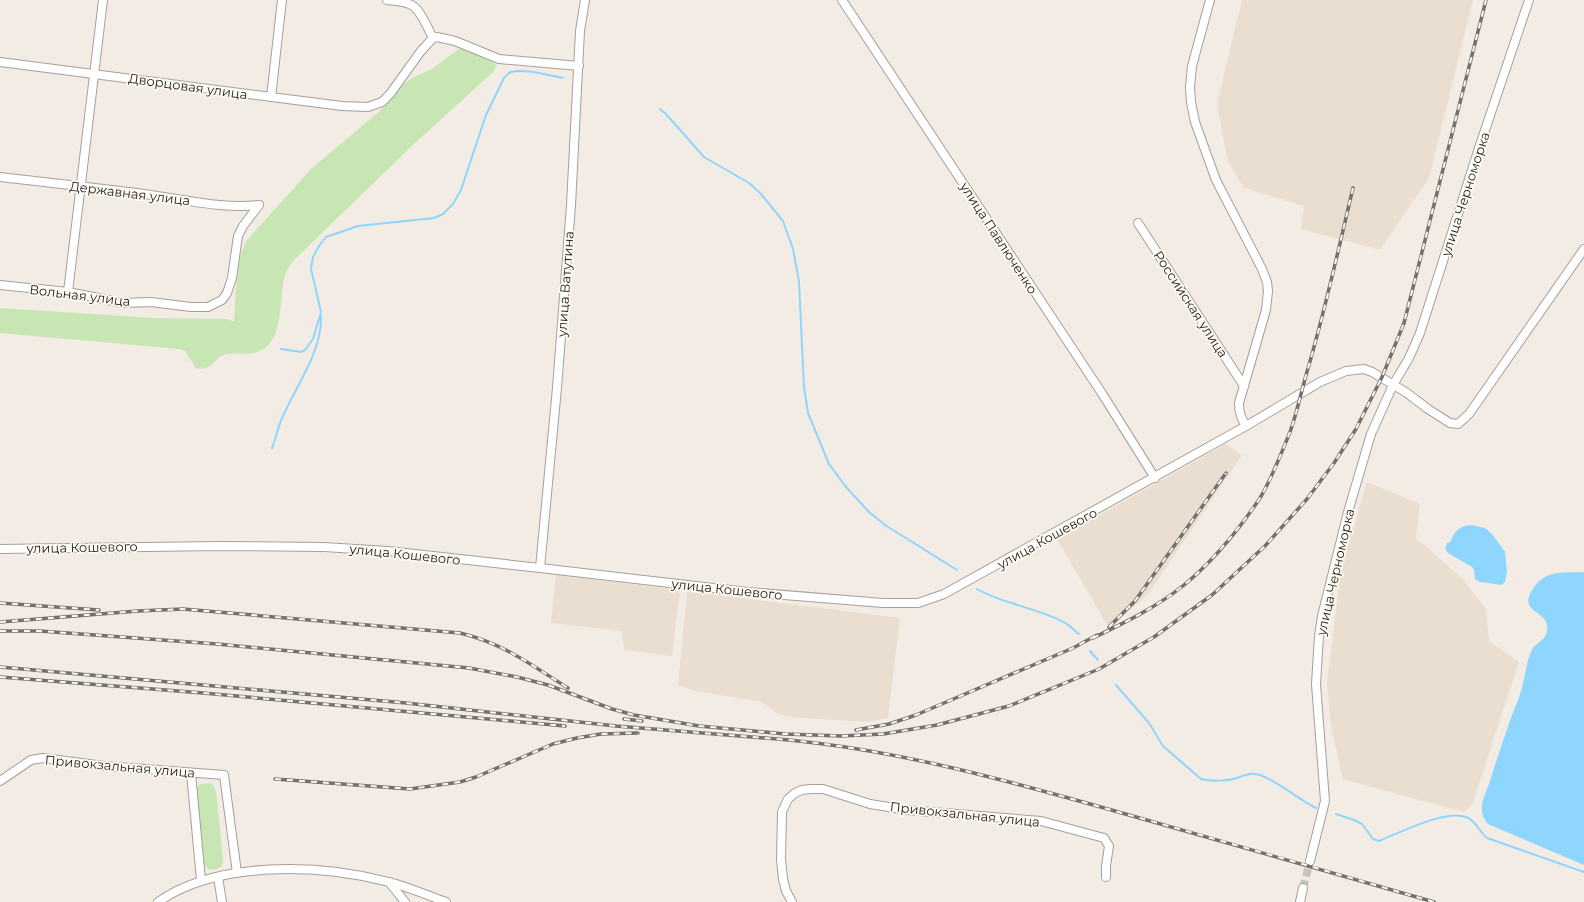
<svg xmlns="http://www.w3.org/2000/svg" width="1584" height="902" font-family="Montserrat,sans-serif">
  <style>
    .built { fill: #e9ded0 }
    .green { fill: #c7e6b4 }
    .water { fill: #8fd6fe }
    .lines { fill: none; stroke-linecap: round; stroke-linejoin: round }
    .stream { stroke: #8fd6fe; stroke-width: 2 }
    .minor-tunnel { stroke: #c9c3bc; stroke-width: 8; stroke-dasharray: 8 4; stroke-linecap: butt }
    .minor-casing { stroke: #a5a098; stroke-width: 10 }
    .minor { stroke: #fff; stroke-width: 8 }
    .rail-casing { stroke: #74706b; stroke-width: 3.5 }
    .rail { stroke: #fffaf3; stroke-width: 2; stroke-dasharray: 6; stroke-linecap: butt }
    .labels { text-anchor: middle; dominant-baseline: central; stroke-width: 3.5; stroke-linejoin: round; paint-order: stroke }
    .street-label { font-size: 13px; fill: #1f1d1a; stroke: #fffaf3 }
  </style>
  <rect width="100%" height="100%" fill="#f3ece4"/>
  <!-- built -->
  <g class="built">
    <polygon points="1242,0 1473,0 1429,178 1380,250 1301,229 1304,206 1244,188 1228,162 1217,104"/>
    <polygon points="1226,444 1242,455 1148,594 1109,628 1057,539"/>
    <polygon points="1367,482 1420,504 1416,538 1462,578 1486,609 1489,641 1519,662 1472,805 1464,812 1452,809 1343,779 1331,726 1327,683 1341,570"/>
    <polygon points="556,575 680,590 672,656 625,650 621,631 551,623"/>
    <polygon points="687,591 900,618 888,718 867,722 789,717 778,714 762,702 692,690 678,685"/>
  </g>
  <!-- green -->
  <g class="green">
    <path d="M 462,49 C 473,50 487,57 496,65 L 494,71 L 415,143 L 294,260 C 289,266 286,271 284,279 C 279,301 284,344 257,352 C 247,356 237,352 227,354 C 214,356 213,372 196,368 L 185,351 L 179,349 L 0,333 L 0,308 L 154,318 L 225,319 L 234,321 C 236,299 235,256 248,239 L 312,168 L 380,111 L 405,83 L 412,78 L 432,69 L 457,50 Z"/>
    <polygon points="212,783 216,791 223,860 222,866 217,869 209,870 204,864 196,789 200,784"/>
  </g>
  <!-- water -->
  <g class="water">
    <path d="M 1471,525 L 1485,528 L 1492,534 L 1505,552 L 1507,572 L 1505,582 L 1501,585 L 1480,582 L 1475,579 L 1474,570 L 1472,567 L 1448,553 L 1445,549 L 1447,543 L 1450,542 C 1455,531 1459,526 1471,525 Z"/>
    <path d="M 1584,572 L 1584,865 L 1488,824 C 1485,820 1482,816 1482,811 C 1481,802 1486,792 1489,784 C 1496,761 1504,738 1512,715 C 1516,705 1521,694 1523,683 C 1526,672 1527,658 1533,648 C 1538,641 1549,639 1547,626 C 1546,611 1520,612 1531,592 C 1544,569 1561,573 1584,572 Z"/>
  </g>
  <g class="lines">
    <!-- stream -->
    <g class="stream">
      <polyline points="660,109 666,114 704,157 749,183 760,193 783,221 793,249 799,282 804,387 808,413 829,464 846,487 869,512 885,525 957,570"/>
      <path d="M 281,349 L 301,352 L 305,350 L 313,339 L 321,312 L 311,269 L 313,257 L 319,246 L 326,237 L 358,226 L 434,218 L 443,214 L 453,204 L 461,190 L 486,115 L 504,78 C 506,76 508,73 511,72 C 524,68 550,76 563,78"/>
      <path d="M 272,448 C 276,438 278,426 283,416 C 297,384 322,352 321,316"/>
      <path d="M 977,589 C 1005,605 1040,608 1067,624 C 1071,627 1075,631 1079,634"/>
      <polyline points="1090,651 1098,660"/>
      <path d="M 1116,685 L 1149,723 L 1163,746 L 1201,779 C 1212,782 1229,781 1240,777 C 1245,775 1249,773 1255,774 C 1269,775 1301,801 1316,808"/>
      <path d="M 1336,814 L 1354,820 L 1362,824 L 1373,839 L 1379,841 C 1399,833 1446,809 1466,817 C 1477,821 1479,832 1487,838 L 1584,872"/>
    </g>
    <!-- minor-tunnel -->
    <polyline class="minor-tunnel" points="1303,888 1310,861"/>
    <defs>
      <g id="minor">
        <path d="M 387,0 C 395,1 406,1 413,6 C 421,11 428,29 433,38"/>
        <polyline points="842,0 1103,395 1155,478"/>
        <path d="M 1210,0 L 1192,66 L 1190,87 L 1191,102 L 1195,122 L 1216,180 L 1262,269 L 1267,282 L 1268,291 L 1266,310 L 1239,403 C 1239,413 1241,418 1246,426"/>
        <polyline points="0,62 342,106 368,107 382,102 390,94 421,51 433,38 437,37 455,41 499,59 579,66"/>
        <polyline points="271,97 282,0"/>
        <path d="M 0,177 C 50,183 101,188 151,195 C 186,200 224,209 259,205"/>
        <polyline points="1138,223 1244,386"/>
        <polyline points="0,285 68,292 123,303 151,302 191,307 208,307 222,300 227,293 232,278 238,236 243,226 259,205"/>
        <polyline points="68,292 103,0"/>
        <polyline points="0,549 219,546 324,547 388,551 540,568 748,592 883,603 918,603 944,594 1246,426 1320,382 1346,371 1364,369 1372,372 1407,393 1428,409 1450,423 1458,424 1469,414 1584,249"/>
        <polyline points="540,568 557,388 571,205 580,31 585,0"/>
        <polyline points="191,773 201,880"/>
        <polyline points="0,781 31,760 43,758 104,766 224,775 237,873"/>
        <polyline points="1310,861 1325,801 1316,684 1319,636 1322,616 1348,512 1371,434 1393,385 1409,358 1420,333 1479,148 1529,0"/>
        <polyline points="218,877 222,902"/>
        <polyline points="389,882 405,902"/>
        <path d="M 158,902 C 218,860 320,864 389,882 C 408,887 427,895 446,902"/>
        <polyline points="792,902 786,891 783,879 781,860 782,812 788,799 795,793 802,790 811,789 823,789 870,804 907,810 1041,821 1104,838 1109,846 1106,866 1106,877"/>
        <polyline points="1300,902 1303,888"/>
      </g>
    </defs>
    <!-- minor casing -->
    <use href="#minor" class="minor-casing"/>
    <!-- minor -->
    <use href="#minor" class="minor"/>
    <defs>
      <g id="rail">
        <polyline points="0,603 99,610"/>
        <path d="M 0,622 L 138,611 L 183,609 L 460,633 C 503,643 531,665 568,688"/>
        <polyline points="1109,627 1135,601 1226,473"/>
        <polyline points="0,631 40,631 217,644 469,668 517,677 548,685 612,709 634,715 699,726 785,734 841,736 883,734 937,725 1009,706 1099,669 1154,637 1212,595 1265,546 1307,499 1334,463 1356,429 1382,377 1404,323 1486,0"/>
        <path d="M 1093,638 C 1124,623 1157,607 1184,585 C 1212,562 1240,528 1260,498 C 1272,478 1281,454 1290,432 C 1298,410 1302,387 1309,365 C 1326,306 1339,247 1353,188"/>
        <path d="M 0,667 L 406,703 L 616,726 L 789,740 C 903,751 1012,782 1122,813 C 1226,842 1330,872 1434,902"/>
        <polyline points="0,677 203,693 565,726"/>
        <polyline points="624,719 642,721"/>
        <polyline points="856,730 889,724 916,715 1073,648 1097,635"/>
        <polyline points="275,779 410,789 460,782 476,777 553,744 577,738 601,734 638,733"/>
      </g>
    </defs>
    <!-- rail casing -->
    <use href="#rail" class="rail-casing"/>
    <!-- rail -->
    <use href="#rail" class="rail"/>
  </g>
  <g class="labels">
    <!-- street labels -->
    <g class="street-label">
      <text transform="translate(188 86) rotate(8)">Дворцовая улица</text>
      <text transform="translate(130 193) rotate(7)">Державная улица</text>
      <text transform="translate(1465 194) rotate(-72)">улица Черноморка</text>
      <text transform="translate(999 238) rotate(57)">улица Павлюченко</text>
      <text transform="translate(565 284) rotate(-86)">улица Ватутина</text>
      <text transform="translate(80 295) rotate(7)">Вольная улица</text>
      <text transform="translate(1191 304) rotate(57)">Российская улица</text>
      <text transform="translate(1047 538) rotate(-29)">улица Кошевого</text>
      <text transform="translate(82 547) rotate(-1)">улица Кошевого</text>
      <text transform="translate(405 554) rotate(6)">улица Кошевого</text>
      <text transform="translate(1335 572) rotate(-77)">улица Черноморка</text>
      <text transform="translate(727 589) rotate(6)">улица Кошевого</text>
      <text transform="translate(120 766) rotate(5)">Привокзальная улица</text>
      <text transform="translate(965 814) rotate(6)">Привокзальная улица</text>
    </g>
  </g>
</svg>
